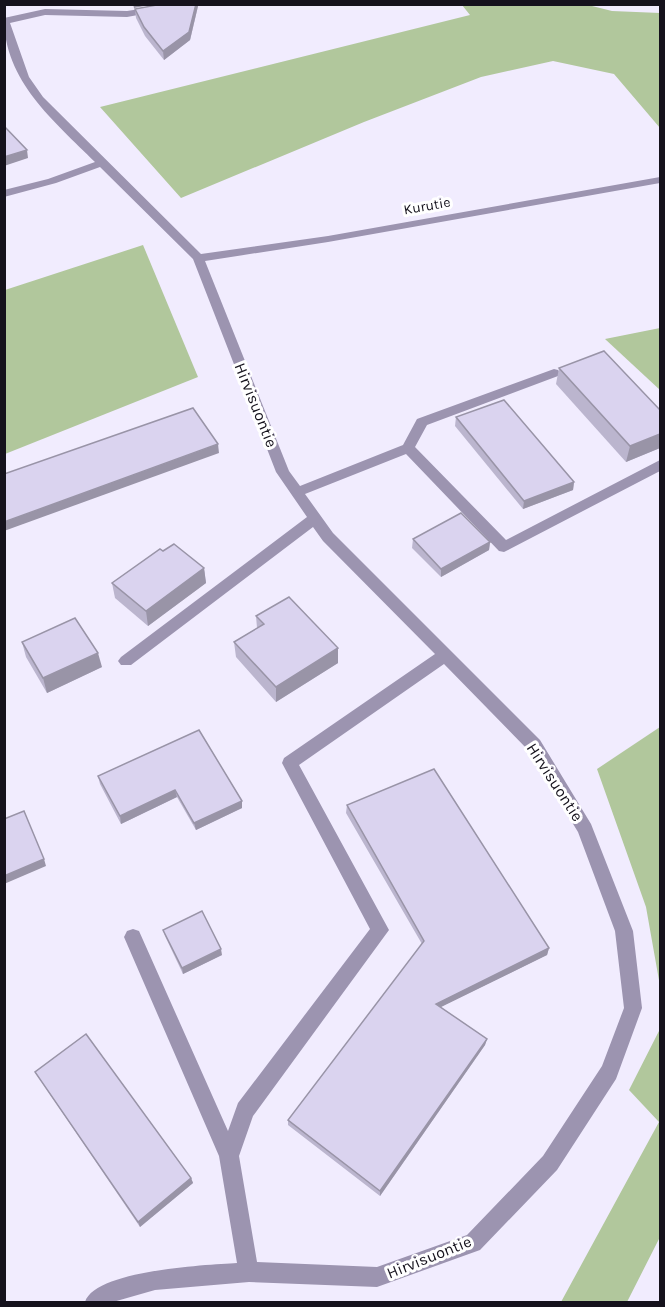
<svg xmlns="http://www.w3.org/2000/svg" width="665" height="1307" font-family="Karla,sans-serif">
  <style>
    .green { fill: #b1c79c }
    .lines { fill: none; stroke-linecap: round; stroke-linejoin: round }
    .minor { fill: #9c94b0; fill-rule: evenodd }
    .wall { fill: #bbb5ce }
    .shaded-wall { fill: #9994a7 }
    .building { fill: #dad3ef; stroke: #9994a7; stroke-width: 1.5 }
    .labels { text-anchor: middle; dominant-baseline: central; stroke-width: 6; stroke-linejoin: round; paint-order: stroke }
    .far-street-label { font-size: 14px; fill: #15121c; stroke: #fff }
    .street-label { font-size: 16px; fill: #15121c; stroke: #fff }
  </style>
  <rect width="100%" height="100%" fill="#f1ecfe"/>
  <!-- green -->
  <g class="green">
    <polygon points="588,5 612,11 660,13 660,128 614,74 553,61 481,77 364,122 181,198 100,107 470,15 462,5"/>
    <polygon points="143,245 198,377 5,454 5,290"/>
    <polygon points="660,328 660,390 605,339"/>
    <polygon points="660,727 660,986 646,907 597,769"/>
    <polygon points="660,1029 660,1237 627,1302 561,1302 659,1122 629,1090"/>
  </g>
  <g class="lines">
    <!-- minor -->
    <path class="minor" d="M 172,4 L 198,4 L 127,17 L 45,15 L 10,23 L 29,77 L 43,97 L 201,254 L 328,236 L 660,177 L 660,183 L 328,242 L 205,261 L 289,471 L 300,486 L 403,445 L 417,419 L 554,369 L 558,370 L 560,373 L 558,376 L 427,425 L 415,447 L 506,540 L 660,460 L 660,471 L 504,552 L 499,551 L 406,454 L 305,494 L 333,533 L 540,740 L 591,824 L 633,931 L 642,1008 L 616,1079 L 557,1170 L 480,1250 L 377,1287 L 249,1282 L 155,1290 L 113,1302 L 85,1302 C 95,1270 206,1265 237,1263 L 219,1156 L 124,937 L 127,931 L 133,929 L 139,931 L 228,1131 L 238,1103 L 370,929 L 282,763 L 284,758 L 435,654 L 323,541 L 313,527 L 131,665 L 121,665 L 118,661 L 121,657 L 307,517 L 276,472 L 193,259 L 100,167 L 56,183 L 4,197 L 4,190 L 48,179 L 95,162 C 54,121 4,81 4,18 L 45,9 L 127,11 ZM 444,664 L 528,750 L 578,832 L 615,931 L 624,1008 L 602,1066 L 543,1156 L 467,1235 L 377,1267 L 257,1262 L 239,1156 L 253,1116 L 389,930 L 299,765 Z"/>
  </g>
  <!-- wall -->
  <g class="wall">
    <polygon points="198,6 190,40 164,60 145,36 136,18 135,9"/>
    <polygon points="559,368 660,410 660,448 626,462 556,384"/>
    <polygon points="456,417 574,482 573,490 523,509 455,426"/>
    <polygon points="413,539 490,542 489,550 441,577 412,548"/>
    <polygon points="163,551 204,568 206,583 148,626 115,598 112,583"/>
    <polygon points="256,616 338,648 338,663 276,702 236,657 234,642 257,628"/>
    <polygon points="22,642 102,667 47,693 26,657"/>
    <polygon points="199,730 242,808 196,830 177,797 121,824 100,784 98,776"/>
    <polygon points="347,805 549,948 547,955 440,1007 487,1039 485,1045 380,1196 288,1125 288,1120 422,944 346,813"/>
    <polygon points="163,930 222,955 183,974 165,936"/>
    <polygon points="35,1072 191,1178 193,1183 140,1227"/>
  </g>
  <!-- shaded-wall -->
  <g class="shaded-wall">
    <polygon points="133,4 154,4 134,8"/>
    <polygon points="196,4 198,4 198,6 190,40 164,60 163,51"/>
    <polygon points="27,150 28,158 4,166 4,157"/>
    <polygon points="660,434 660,448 626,462 630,446"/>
    <polygon points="218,444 219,453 4,531 4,522"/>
    <polygon points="574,482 573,490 523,509 524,501"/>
    <polygon points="490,542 489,550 441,577 441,569"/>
    <polygon points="204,568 206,583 148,626 146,611"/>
    <polygon points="338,648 338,663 276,702 276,687"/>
    <polygon points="98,653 102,667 47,693 43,678"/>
    <polygon points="175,790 177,797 121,824 120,816"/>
    <polygon points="242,801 242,808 196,830 194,823"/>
    <polygon points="44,859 46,866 4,884 4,876"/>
    <polygon points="549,948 547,955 435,1010 436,1004"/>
    <polygon points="221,949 222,955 183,974 182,968"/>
    <polygon points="487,1039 485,1045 380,1196 380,1191"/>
    <polygon points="191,1178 193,1183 140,1227 138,1222"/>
  </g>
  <!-- building -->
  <g class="building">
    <polygon points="162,4 196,4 189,32 163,51 144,27 135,9"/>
    <polygon points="4,126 27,150 4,157"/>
    <polygon points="604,351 660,410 660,434 630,446 559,368"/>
    <polygon points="504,400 574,482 524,501 456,417"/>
    <polygon points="193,408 218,444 4,522 4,474"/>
    <polygon points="461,513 490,542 441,569 413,539"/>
    <polygon points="174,544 204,568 146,611 112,583 160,549 163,551"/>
    <polygon points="289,597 338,648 276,687 234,642 264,624 256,616"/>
    <polygon points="75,618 98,653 43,678 22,642"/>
    <polygon points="199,730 242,801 194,823 175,790 120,816 98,776"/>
    <polygon points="434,769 549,948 436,1004 487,1039 380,1191 288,1120 424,941 347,805"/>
    <polygon points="24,811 44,859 4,876 4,819"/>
    <polygon points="202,911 221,949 182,968 163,930"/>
    <polygon points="86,1034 191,1178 138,1222 35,1072"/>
  </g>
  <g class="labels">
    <!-- far-street labels -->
    <g class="far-street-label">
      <text transform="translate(427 206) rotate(-10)">Kurutie</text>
    </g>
    <!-- street labels -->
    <g class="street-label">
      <text transform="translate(256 405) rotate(68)">Hirvisuontie</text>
      <text transform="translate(555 782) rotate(57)">Hirvisuontie</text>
      <text transform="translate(429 1257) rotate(-22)">Hirvisuontie</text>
    </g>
  </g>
  <!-- border -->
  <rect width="665" height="1307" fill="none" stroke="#15121c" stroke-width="12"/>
</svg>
